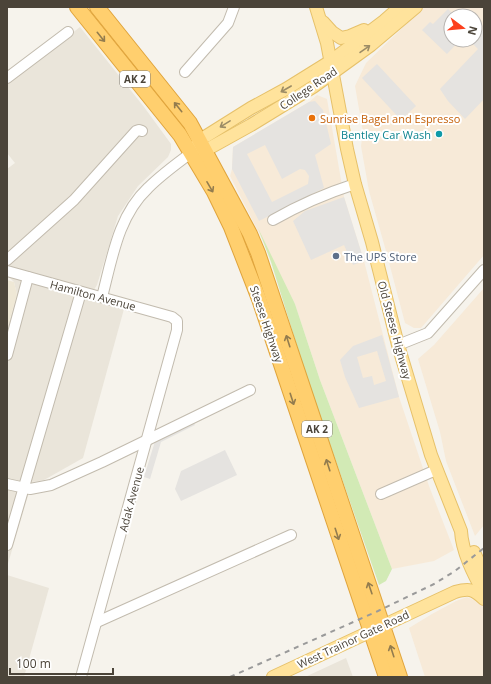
<svg xmlns="http://www.w3.org/2000/svg" width="491" height="684" font-family="'Open Sans',sans-serif">
  <style>
    .residential { fill: #eae5da }
    .commercial { fill: #f7ead8; fill-rule: evenodd }
    .education { fill: #efe8d6 }
    .green { fill: #d2eab5 }
    .parking { fill: #e5e3e0; fill-rule: evenodd }
    .lines { fill: none; stroke-linecap: round; stroke-linejoin: round }
    .minor-casing { stroke: #c2bbae; stroke-width: 12 }
    .major-casing { stroke: #e6c16a; stroke-width: 14 }
    .highway-casing { stroke: #e0a43c; stroke-width: 16 }
    .minor { stroke: #fff; stroke-width: 10 }
    .major { stroke: #ffe39c; stroke-width: 12 }
    .highway { stroke: #ffcf6e; stroke-width: 14 }
    .rail { stroke: #9a9a9a; stroke-width: 2; stroke-dasharray: 5 5; stroke-linecap: butt }
    .oneway { stroke: #937c4e }
    .oneway2 { stroke: #9c8c66 }
    .food-dot { fill: #e8710a; stroke: #fff; stroke-width: 1.5 }
    .culture-dot { fill: #0f9aa8; stroke: #fff; stroke-width: 1.5 }
    .service-dot { fill: #5c6f8a; stroke: #fff; stroke-width: 1.5 }
    .labels { text-anchor: middle; dominant-baseline: central; stroke-width: 4; stroke-linejoin: round; paint-order: stroke }
    .shield { fill: #fff; stroke: #817c74; stroke-width: 1 }
    .shield-label { font-size: 10px; font-weight: bold; fill: #4b4439 }
    .street-label { font-size: 11px; fill: #4b4439; stroke: #fff }
    .food-label { font-size: 11px; fill: #c56008; stroke: #fff; text-anchor: start }
    .culture-label { font-size: 11px; fill: #0d838f; stroke: #fff; text-anchor: end }
    .service-label { font-size: 11px; fill: #4e5e75; stroke: #fff; text-anchor: start }
  </style>
  <rect width="100%" height="100%" fill="#f6f3ec"/>
  <!-- residential -->
  <g class="residential">
    <polygon points="80,27 144,107 171,144 171,150 168,157 138,186 118,216 97,285 88,299 124,309 83,458 44,480 32,482 7,567 7,329 17,295 14,282 7,275 7,169 15,163 7,153 7,84"/>
    <polygon points="7,575 49,588 24,677 7,677"/>
    <polygon points="346,658 353,677 305,677"/>
  </g>
  <!-- commercial -->
  <g class="commercial">
    <path d="M 424,7 L 484,7 L 484,255 L 421,328 L 414,328 L 405,323 L 386,251 L 369,191 L 361,146 L 363,132 L 355,86 L 366,63 ZM 451,16 L 475,16 L 475,40 L 451,40 Z"/>
    <polygon points="317,95 327,99 344,197 364,261 399,397 429,486 454,550 434,561 392,569 320,380 295,304 230,176 232,169 233,147 309,102"/>
    <polygon points="484,288 484,525 475,536 446,461 440,432 418,359 434,345"/>
    <polygon points="484,590 484,677 425,677 409,628 432,614 456,601 467,597 474,600"/>
  </g>
  <!-- education -->
  <polygon class="education" points="7,280 14,282 17,295 7,329"/>
  <!-- green -->
  <polygon class="green" points="258,228 295,304 320,380 392,569 386,581 379,585 307,378 271,262"/>
  <!-- parking -->
  <g class="parking">
    <polygon points="448,9 455,16 451,16 451,40 460,40 447,54 422,30 430,22 433,24"/>
    <polygon points="484,28 484,99 465,119 448,101 440,89 478,49 472,43"/>
    <polygon points="377,64 416,106 401,120 362,78"/>
    <path d="M 315,101 L 323,110 L 331,144 L 315,155 L 324,188 L 259,221 L 232,169 L 233,147 L 309,102 ZM 265,145 L 282,179 L 300,169 L 305,170 L 309,176 L 308,184 L 272,202 L 247,154 Z"/>
    <polygon points="344,197 364,261 353,265 344,245 311,260 293,221 305,211"/>
    <path d="M 382,335 L 399,397 L 359,408 L 345,377 L 340,360 L 353,346 ZM 377,351 L 386,381 L 374,385 L 372,376 L 363,378 L 357,357 Z"/>
    <polygon points="193,421 195,425 161,442 150,479 144,477 156,438"/>
    <polygon points="225,450 237,475 181,501 175,489 181,471"/>
  </g>
  <g class="lines">
    <defs>
      <g id="minor">
        <polyline points="185,72 228,23 234,7"/>
        <polyline points="7,78 68,32"/>
        <path d="M 273,220 C 301,204 324,194 355,184"/>
        <polyline points="7,260 74,200 136,131 139,130 142,131"/>
        <polyline points="7,271 172,317 177,321 177,330 81,677"/>
        <path d="M 102,297 C 112,259 118,216 148,188 C 161,175 176,164 191,153"/>
        <polyline points="398,345 428,333 484,270"/>
        <polyline points="7,355 28,277"/>
        <polyline points="7,484 30,489 51,485 102,462 250,390"/>
        <polyline points="381,494 436,470"/>
        <polyline points="7,545 81,292"/>
        <polyline points="97,622 291,535"/>
      </g>
      <g id="major">
        <path d="M 316,7 L 327,43 L 347,149 L 355,184 L 372,242 L 398,345 L 431,455 L 461,531 C 462,552 474,575 484,593"/>
        <polyline points="323,22 332,32 341,38 350,36 364,30"/>
        <polyline points="195,147 200,140 251,108 286,89 331,61 384,21 400,7"/>
        <polyline points="196,152 206,150 251,125 313,87 371,45 416,7"/>
        <polyline points="474,552 484,575"/>
        <path d="M 273,677 L 455,592 C 469,588 473,589 484,599"/>
      </g>
      <g id="highway">
        <polyline points="77,7 180,135 214,192 231,227 259,299 386,677"/>
        <polyline points="97,7 190,123 250,234 258,253 400,677"/>
      </g>
    </defs>
    <!-- minor casing -->
    <use href="#minor" class="minor-casing"/>
    <!-- major casing -->
    <use href="#major" class="major-casing"/>
    <!-- highway casing -->
    <use href="#highway" class="highway-casing"/>
    <!-- minor -->
    <use href="#minor" class="minor"/>
    <!-- major -->
    <use href="#major" class="major"/>
    <!-- highway -->
    <use href="#highway" class="highway"/>
    <!-- rail -->
    <polyline class="rail" points="230,677 378,611 434,584 455,571 484,548"/>
  </g>
  <!-- one-way arrows -->
  <defs><path id="oneway-shaft" d="M-6 0H5M1.5-3L5.5 0L1.5 3" fill="none" stroke-width="1.6" stroke-linecap="round" stroke-linejoin="round"/></defs>
  <g class="oneway">
    <use href="#oneway-shaft" transform="translate(101 37) rotate(51)"/>
    <use href="#oneway-shaft" transform="translate(178 107) rotate(-129)"/>
    <use href="#oneway-shaft" transform="translate(210 187) rotate(60)"/>
    <use href="#oneway-shaft" transform="translate(288 341) rotate(-108)"/>
    <use href="#oneway-shaft" transform="translate(292 399) rotate(72)"/>
    <use href="#oneway-shaft" transform="translate(328 465) rotate(-108)"/>
    <use href="#oneway-shaft" transform="translate(337 534) rotate(72)"/>
    <use href="#oneway-shaft" transform="translate(370 588) rotate(-109)"/>
    <use href="#oneway-shaft" transform="translate(392 651) rotate(-108)"/>
  </g>
  <g class="oneway2">
    <use href="#oneway-shaft" transform="translate(365 49) rotate(-35)"/>
    <use href="#oneway-shaft" transform="translate(286 89) rotate(150)"/>
    <use href="#oneway-shaft" transform="translate(225 124) rotate(148)"/>
  </g>
  <!-- markers -->
  <circle class="food-dot" cx="312" cy="118" r="4"/>
  <circle class="culture-dot" cx="439" cy="134" r="4"/>
  <circle class="service-dot" cx="336" cy="256" r="4"/>
  <g class="labels">
    <!-- shield labels -->
    <g class="shield">
      <rect x="120" y="71" width="30" height="16" rx="3"/>
      <rect x="302" y="421" width="30" height="16" rx="3"/>
    </g>
    <g class="shield-label">
      <text x="135" y="79">AK 2</text>
      <text x="317" y="429">AK 2</text>
    </g>
    <!-- street labels -->
    <g class="street-label">
      <text transform="translate(308 88) rotate(-34)">College Road</text>
      <text transform="translate(93 295) rotate(15)">Hamilton Avenue</text>
      <text transform="translate(267 324) rotate(71)">Steese Highway</text>
      <text transform="translate(395 330) rotate(75)">Old Steese Highway</text>
      <text transform="translate(131 499) rotate(-75)">Adak Avenue</text>
      <text transform="translate(353 639) rotate(-25)">West Trainor Gate Road</text>
    </g>
    <!-- food labels -->
    <g class="food-label">
      <text x="320" y="118">Sunrise Bagel and Espresso</text>
    </g>
    <!-- culture labels -->
    <g class="culture-label">
      <text x="431" y="134">Bentley Car Wash</text>
    </g>
    <!-- service labels -->
    <g class="service-label">
      <text x="344" y="256">The UPS Store</text>
    </g>
  </g>
  <!-- border -->
  <rect width="491" height="684" fill="none" stroke="#4b4439" stroke-width="16"/>
  <!-- north arrow -->
  <g transform="translate(463 28) rotate(106)"><circle r="19" fill="#ffffff" stroke="#b7b4b0"/>
  <path d="M0-3L7 15L0 10L-7 15Z" fill="#fc3f1d"/>
  <text y="-6" font-size="11" font-weight="bold" text-anchor="middle" fill="#4b4439">N</text>
  </g>
  <!-- scale -->
  <path d="M10 668v6h103v-6" fill="none" stroke="#4b4439" stroke-width="2"/>
  <text x="16" y="668" font-size="12" fill="#4b4439" stroke="#ffffff" stroke-width="3" paint-order="stroke">100 m</text>
</svg>
